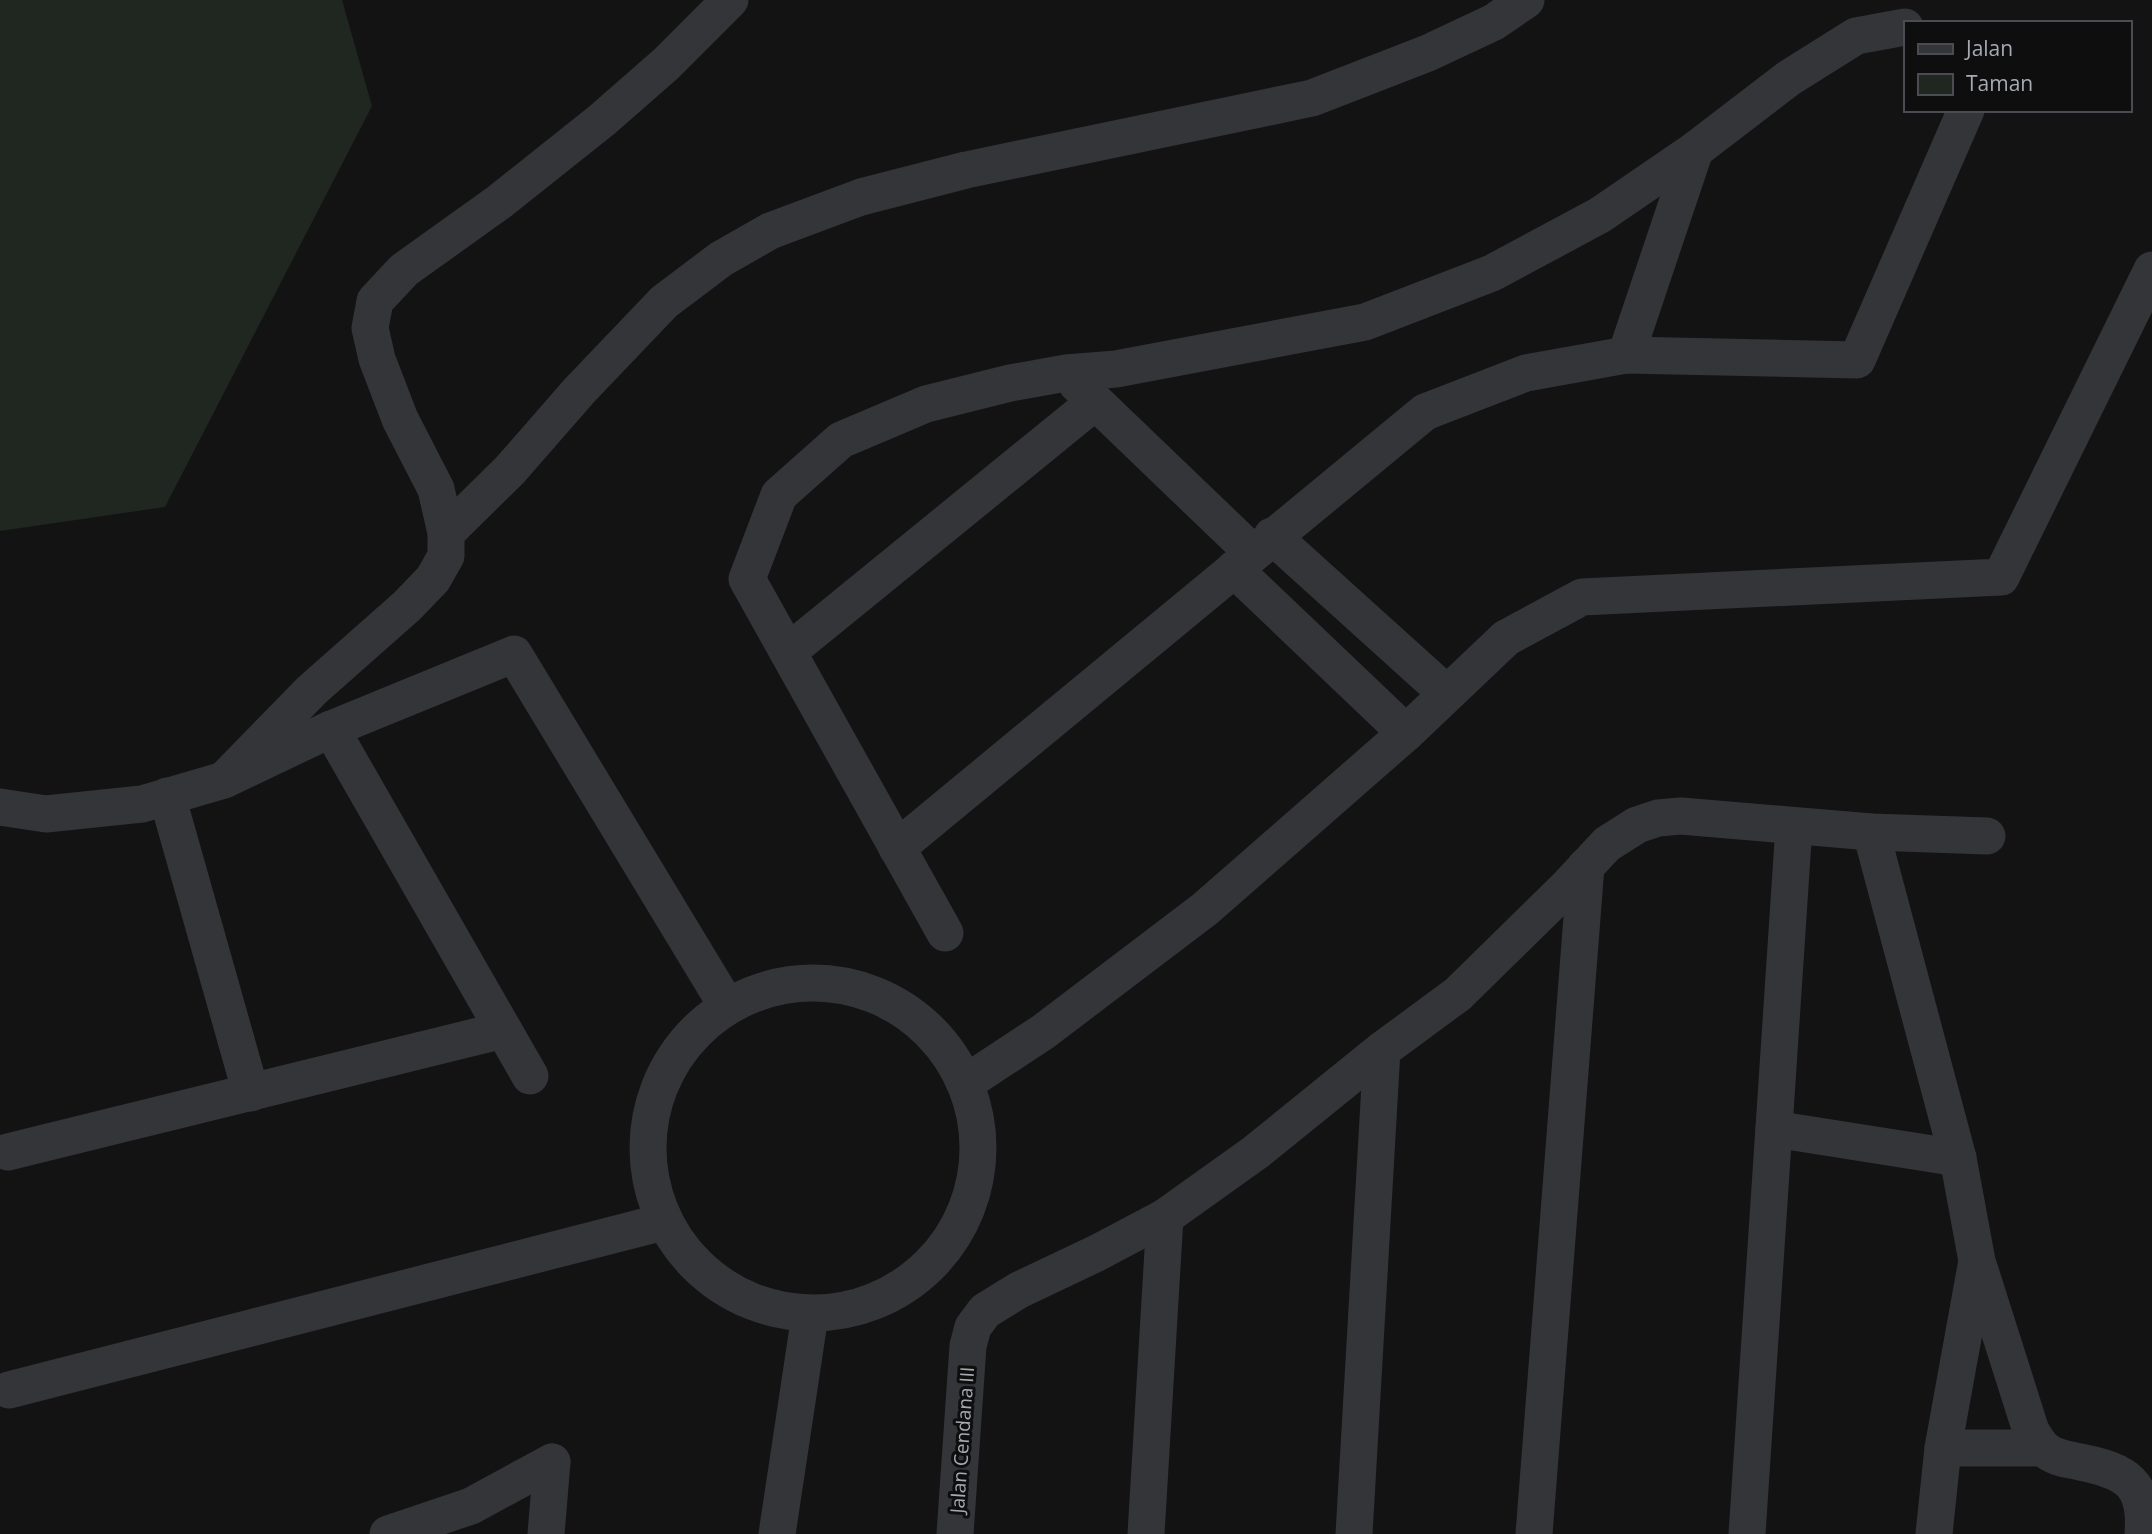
<svg xmlns="http://www.w3.org/2000/svg" width="2152" height="1534" font-family="'Open Sans',sans-serif">
  <style>
    .green { fill: #202620 }
    .lines { fill: none; stroke-linecap: round; stroke-linejoin: round }
    .minor { stroke: #343539; stroke-width: 37 }
    .labels { text-anchor: middle; dominant-baseline: central; stroke-width: 6; stroke-linejoin: round; paint-order: stroke }
    .street-label { font-size: 19px; fill: #a6aab3; stroke: #0e0e0f }
  </style>
  <rect width="100%" height="100%" fill="#131314"/>
  <!-- green -->
  <polygon class="green" points="0,0 342,0 372,106 165,507 0,531"/>
  <g class="lines">
    <!-- minor -->
    <g class="minor">
      <polyline points="1626,355 1695,150"/>
      <polyline points="1077,384 1253,553"/>
      <polyline points="446,533 510,470 579,391 664,302 721,259 770,231 861,197 966,170 1312,98 1428,53 1494,22 1526,0"/>
      <polyline points="1272,536 1446,693"/>
      <polyline points="1234,569 1406,733"/>
      <polyline points="788,652 1095,402"/>
      <polyline points="331,729 530,1076"/>
      <polyline points="224,780 312,690 407,606 433,579 446,556 446,533 436,489 400,419 377,359 370,328 375,301 404,270 499,202 602,120 666,64 730,0"/>
      <polyline points="167,796 251,1093"/>
      <polyline points="0,807 46,814 142,804 224,780 331,729 514,654 727,1006"/>
      <path d="M 1871,832 L 1958,1158 L 1977,1261 L 2031,1431 C 2035,1437 2039,1445 2044,1449 C 2054,1458 2067,1459 2080,1462 C 2126,1471 2147,1483 2143,1534"/>
      <polyline points="897,848 1425,412 1526,373 1626,355 1857,360 1966,110"/>
      <polyline points="945,933 747,579 779,495 841,440 926,404 1010,383 1066,373 1116,369 1365,322 1492,273 1600,215 1695,150 1789,78 1856,36 1905,27"/>
      <circle cx="813" cy="1148" r="165"/>
      <polyline points="967,1082 1043,1032 1205,909 1406,733 1506,638 1582,597 2001,577 2152,270"/>
      <polyline points="1774,1129 1958,1158"/>
      <polyline points="8,1152 503,1030"/>
      <polyline points="9,1390 663,1222"/>
      <polyline points="1943,1448 2043,1448"/>
      <polyline points="388,1534 471,1506 552,1462"/>
      <polyline points="546,1534 552,1462"/>
      <polyline points="777,1534 810,1315"/>
      <polyline points="955,1534 968,1346 973,1327 985,1311 1019,1290 1097,1253 1165,1217 1256,1152 1382,1050 1458,994 1565,889 1607,844 1637,825 1658,818 1681,816 1871,832 1987,836"/>
      <polyline points="1146,1534 1165,1217"/>
      <polyline points="1354,1534 1382,1050"/>
      <polyline points="1534,1534 1586,866"/>
      <polyline points="1747,1534 1794,826"/>
      <polyline points="1934,1534 1943,1448 1976,1266"/>
    </g>
  </g>
  <g class="labels">
    <!-- street labels -->
    <g class="street-label">
      <text transform="translate(962 1440) rotate(-86)">Jalan Cendana III</text>
    </g>
  </g>
  <!-- legend -->
  <rect x="1904" y="21" width="228" height="91" fill="#0e0e0f" stroke="#4b4c51" stroke-width="2"/>
  <rect x="1918" y="44" width="35" height="10" fill="#343539" stroke="#4b4c51" stroke-width="2"/>
  <text x="1966" y="56" font-size="21" fill="#a6aab3">Jalan</text>
  <rect x="1918" y="74" width="35" height="21" fill="#202620" stroke="#4b4c51" stroke-width="2"/>
  <text x="1966" y="91" font-size="21" fill="#a6aab3">Taman</text>
</svg>
